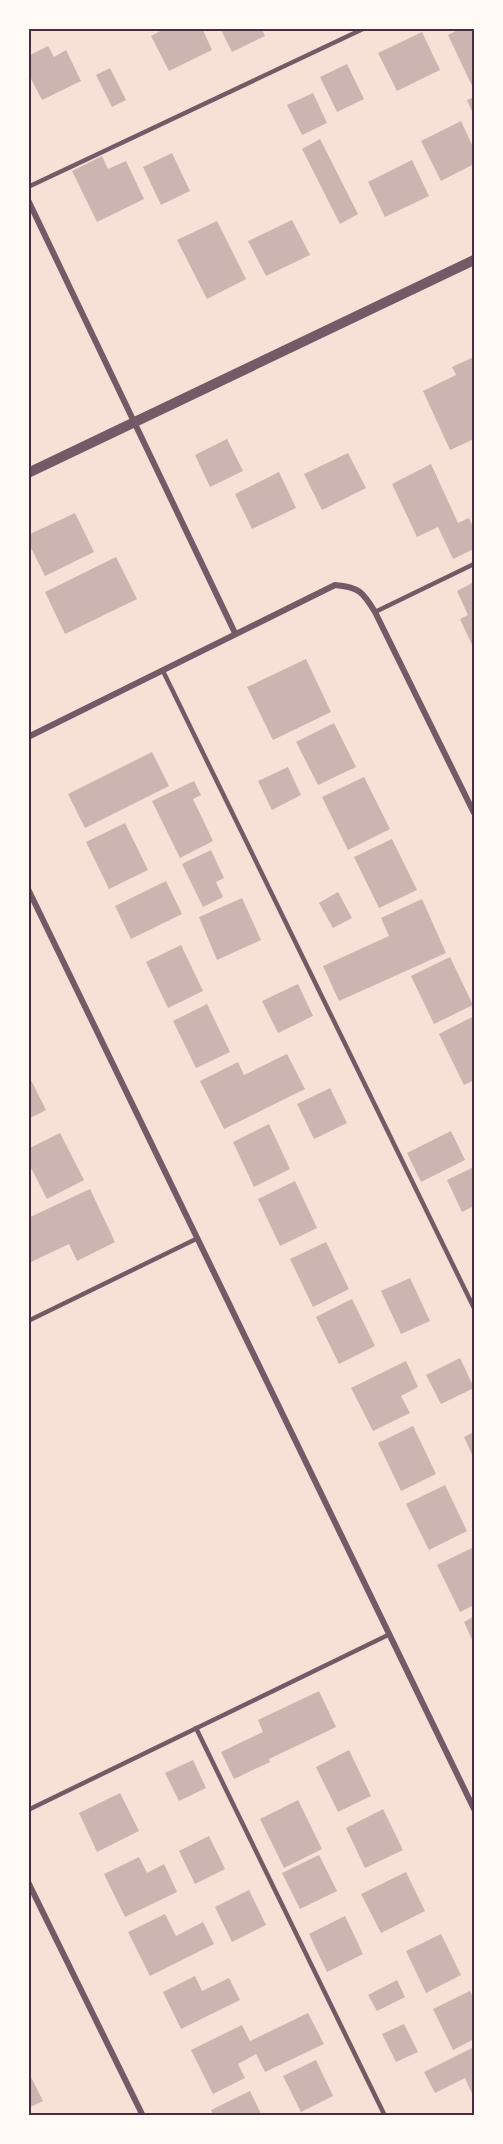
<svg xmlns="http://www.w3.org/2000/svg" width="503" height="2144" font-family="Ubuntu,sans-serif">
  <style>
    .building { fill: #ccb4b1 }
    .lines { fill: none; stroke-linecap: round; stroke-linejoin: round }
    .service { stroke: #755966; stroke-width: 4.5 }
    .minor { stroke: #755966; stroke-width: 6 }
    .tertiary { stroke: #755966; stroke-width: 10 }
    .neatline { fill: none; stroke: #4a2c40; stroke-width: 2 }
  </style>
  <rect width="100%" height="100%" fill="#f7e1d7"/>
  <!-- building -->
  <g class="building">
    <polygon points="166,28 202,28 212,50 169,71 151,36"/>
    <polygon points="220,28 261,28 265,36 232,52"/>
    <polygon points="462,28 474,28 474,90 448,35"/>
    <polygon points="422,32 440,70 397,91 378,53"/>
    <polygon points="48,46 54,57 66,50 81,81 42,100 28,73 28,56"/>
    <polygon points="347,64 364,99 337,112 320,77"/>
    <polygon points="110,68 126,100 112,107 96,75"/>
    <polygon points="313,93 327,123 302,135 287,105"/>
    <polygon points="474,97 474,116 467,100"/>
    <polygon points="461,121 474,149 474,164 441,181 421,141"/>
    <polygon points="320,139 358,214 340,224 302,149"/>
    <polygon points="172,153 190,191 161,205 143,167"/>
    <polygon points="102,156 108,169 126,161 144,199 97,222 72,171"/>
    <polygon points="412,160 429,196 385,217 368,182"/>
    <polygon points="292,220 310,255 266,276 248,241"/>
    <polygon points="217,221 246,279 207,299 177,240"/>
    <polygon points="474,357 474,439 450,450 423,391 456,375 452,367"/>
    <polygon points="227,439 243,471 210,487 195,455"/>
    <polygon points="348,453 366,488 322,510 304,474"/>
    <polygon points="431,464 458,523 469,518 474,529 474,549 453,559 438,527 417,537 392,484"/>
    <polygon points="279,472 296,508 252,529 235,494"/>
    <polygon points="75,513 94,552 45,576 28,542 28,535"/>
    <polygon points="116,557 137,599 65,634 45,592"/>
    <polygon points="474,582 474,649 460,619 468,615 457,591"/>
    <polygon points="306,659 331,712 273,740 247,687"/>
    <polygon points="334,723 356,767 318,785 296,742"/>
    <polygon points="152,752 169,786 85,828 68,794"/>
    <polygon points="288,767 301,795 272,810 258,781"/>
    <polygon points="364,777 390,829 348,850 322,797"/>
    <polygon points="194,781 201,795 193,799 213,841 180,858 152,801"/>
    <polygon points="125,823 148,870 109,889 86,842"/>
    <polygon points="392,839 417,890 379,908 354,857"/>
    <polygon points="211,850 224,878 216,882 223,897 203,907 182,864"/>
    <polygon points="166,881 182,914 131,939 115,906"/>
    <polygon points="338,892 352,918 333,928 319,903"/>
    <polygon points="242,898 261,940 217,960 199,917"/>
    <polygon points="422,899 446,953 339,1001 323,966 389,936 381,918"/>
    <polygon points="181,945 203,991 168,1008 146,962"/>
    <polygon points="450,957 473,1005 434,1024 411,976"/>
    <polygon points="298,984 313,1016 278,1033 262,1001"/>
    <polygon points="207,1004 230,1052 196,1068 173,1021"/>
    <polygon points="474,1016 474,1080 464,1085 439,1034"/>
    <polygon points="287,1054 305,1089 224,1129 200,1081 238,1062 244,1075"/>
    <polygon points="28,1074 46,1110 28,1119"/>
    <polygon points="330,1088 347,1123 314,1139 297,1104"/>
    <polygon points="269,1124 290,1169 254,1187 233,1142"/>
    <polygon points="451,1131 465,1160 421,1182 407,1153"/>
    <polygon points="60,1133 84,1180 47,1199 28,1162 28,1149"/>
    <polygon points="474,1167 474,1206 462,1212 447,1180"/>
    <polygon points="295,1181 317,1228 280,1246 258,1199"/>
    <polygon points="90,1189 115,1242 77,1261 69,1244 29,1263 28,1218"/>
    <polygon points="326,1242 349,1289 313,1307 290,1259"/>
    <polygon points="410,1278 430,1321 401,1334 381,1291"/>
    <polygon points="352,1299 375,1346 339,1364 316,1317"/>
    <polygon points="460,1358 474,1388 441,1404 426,1375"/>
    <polygon points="406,1361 418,1387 401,1396 410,1413 373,1431 351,1388"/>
    <polygon points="413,1426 436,1474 401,1491 378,1443"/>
    <polygon points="474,1432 474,1459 464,1437"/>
    <polygon points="445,1485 467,1531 429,1550 406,1504"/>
    <polygon points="472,1548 474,1552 474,1605 460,1612 437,1565"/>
    <polygon points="474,1616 474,1644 464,1622"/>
    <polygon points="319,1691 336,1727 269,1759 270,1762 234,1779 221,1752 263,1732 258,1720"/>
    <polygon points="349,1750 371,1796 338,1812 316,1767"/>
    <polygon points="193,1760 206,1788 179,1801 165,1773"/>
    <polygon points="120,1793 139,1831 97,1852 79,1813"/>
    <polygon points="298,1800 322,1849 284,1868 260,1819"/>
    <polygon points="383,1809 403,1850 365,1868 346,1828"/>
    <polygon points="209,1836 225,1869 195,1884 179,1851"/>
    <polygon points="319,1855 337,1891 300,1909 282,1873"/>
    <polygon points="139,1857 147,1873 164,1864 177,1892 125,1917 104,1874"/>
    <polygon points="406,1872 425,1911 381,1933 361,1894"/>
    <polygon points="249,1890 266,1925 232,1942 215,1907"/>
    <polygon points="165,1914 176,1936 203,1922 214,1944 150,1976 128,1932"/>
    <polygon points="345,1916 363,1954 327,1972 309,1934"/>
    <polygon points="441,1934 461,1975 426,1993 406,1951"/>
    <polygon points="195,1976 202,1991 229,1978 240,2000 181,2029 163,1992"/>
    <polygon points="397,1980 405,1997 377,2011 368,1995"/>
    <polygon points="470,1991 474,2000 474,2039 453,2050 433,2009"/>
    <polygon points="308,2013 324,2044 265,2072 256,2054 238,2064 245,2078 213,2094 191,2050 242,2025 250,2041"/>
    <polygon points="404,2024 418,2052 396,2062 382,2034"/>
    <polygon points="474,2047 474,2098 465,2078 435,2093 424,2072"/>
    <polygon points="316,2060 333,2096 301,2112 283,2076"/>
    <polygon points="28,2071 43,2101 28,2108"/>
    <polygon points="250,2091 262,2116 214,2116 211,2110"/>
  </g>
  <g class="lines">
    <!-- service -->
    <g class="service">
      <polyline points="28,187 365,28"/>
      <polyline points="375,612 474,564"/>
      <polyline points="163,671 474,1308"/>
      <polyline points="28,1321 196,1239"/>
      <polyline points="196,1728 385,2116"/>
      <polyline points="28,1810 388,1635"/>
    </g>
    <!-- minor -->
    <g class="minor">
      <polyline points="28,200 235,633"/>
      <path d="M 28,737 L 335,585 C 359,587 363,592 375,612 L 474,813"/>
      <polyline points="28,889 474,1809"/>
      <polyline points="28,1882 143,2116"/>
    </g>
    <!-- tertiary -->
    <polyline class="tertiary" points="28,473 474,260"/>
  </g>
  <!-- border -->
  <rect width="503" height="2144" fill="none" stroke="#fffaf5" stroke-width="60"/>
  <rect x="30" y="30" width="443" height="2084" class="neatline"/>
</svg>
